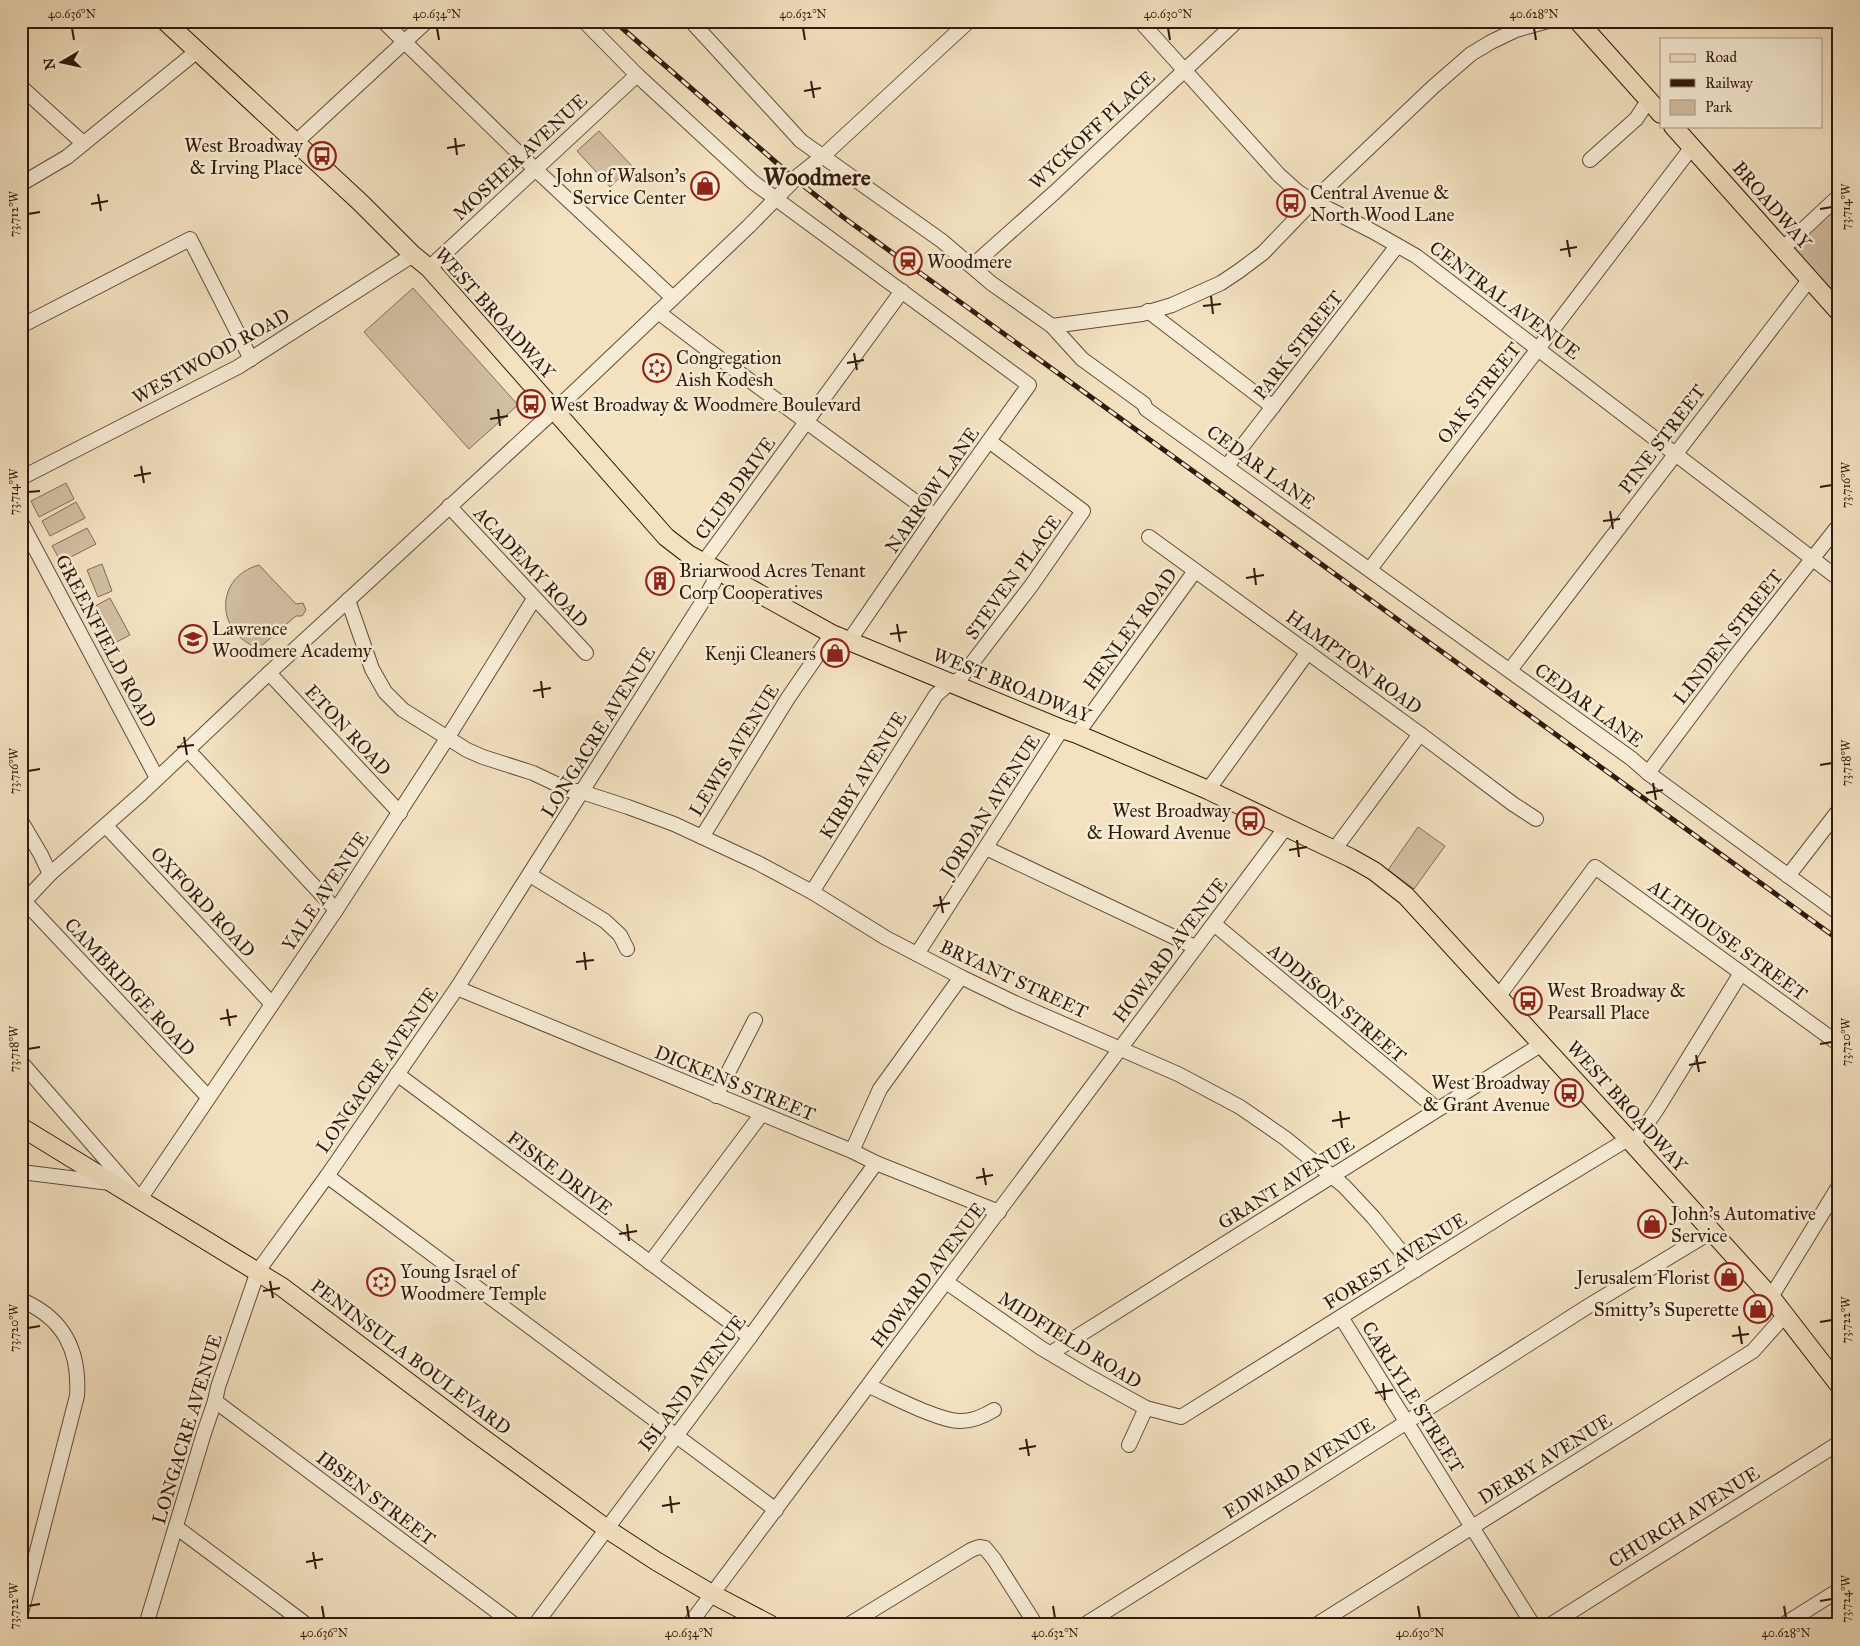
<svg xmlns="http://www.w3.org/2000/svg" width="1860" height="1646" font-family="'IM FELL Great Primer',serif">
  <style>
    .green { fill: #d2bfa2; stroke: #826c58 }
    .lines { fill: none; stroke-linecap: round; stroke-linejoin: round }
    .minor-casing { stroke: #624c3a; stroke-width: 16 }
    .major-casing { stroke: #311a0d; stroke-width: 20 }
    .minor { stroke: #f7ecd6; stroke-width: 14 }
    .major { stroke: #f3e1c0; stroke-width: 18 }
    .rail-casing { stroke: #311a0d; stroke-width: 5 }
    .rail { stroke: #f7ecd6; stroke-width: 3; stroke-dasharray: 9; stroke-linecap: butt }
    .ticks { fill: none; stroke: #311a0d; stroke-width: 2 }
    .labels { text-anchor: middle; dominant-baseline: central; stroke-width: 5; stroke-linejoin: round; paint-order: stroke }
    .street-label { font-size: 19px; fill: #311a0d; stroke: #f7ecd6 }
    .poi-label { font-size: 19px; fill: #311a0d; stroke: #f7ecd6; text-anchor: start }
    .district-label { font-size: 24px; font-weight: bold; fill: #311a0d; stroke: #f7ecd6 }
    .neatline { fill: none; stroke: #311a0d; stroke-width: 2 }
    .ticks-label { font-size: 12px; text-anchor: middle; fill: #311a0d }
  </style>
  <rect width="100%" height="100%" fill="#f3e1c0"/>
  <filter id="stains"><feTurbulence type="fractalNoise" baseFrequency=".004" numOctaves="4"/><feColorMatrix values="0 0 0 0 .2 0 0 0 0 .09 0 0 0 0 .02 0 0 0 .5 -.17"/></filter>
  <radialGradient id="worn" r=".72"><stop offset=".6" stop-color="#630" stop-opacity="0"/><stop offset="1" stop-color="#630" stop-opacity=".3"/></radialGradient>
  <!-- green -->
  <g class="green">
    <polygon points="599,131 632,166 610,187 577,151"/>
    <polygon points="1839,201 1839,300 1791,247"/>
    <polygon points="413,288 518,405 469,449 364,332"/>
    <polygon points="66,483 74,499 39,517 31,501"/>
    <polygon points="76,502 85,518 50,536 42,521"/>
    <polygon points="87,528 96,544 61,562 52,546"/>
    <polygon points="102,564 112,591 98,597 87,570"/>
    <path d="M 259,565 L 296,604 L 303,603 L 306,610 L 302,616 L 296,616 L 259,648 C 215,634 214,577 259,565 Z"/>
    <polygon points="110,598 130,635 107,647 88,610"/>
    <polygon points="1418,827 1445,846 1414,889 1388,870"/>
  </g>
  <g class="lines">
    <defs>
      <g id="minor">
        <polyline points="383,21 535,169 673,298"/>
        <polyline points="584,21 637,75 753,182 1029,385 935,516 849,641"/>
        <polyline points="691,21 801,141 942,241 991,283 1052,326 1082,359 1144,404 1146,409 1632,759 1648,773 1839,913"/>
        <polyline points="1140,21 1279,175 1298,192 1313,201 1372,231 1416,256 1839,579"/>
        <polyline points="21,87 83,143"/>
        <polyline points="295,143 427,21"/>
        <polyline points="1590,160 1636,119 1648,101"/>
        <polyline points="21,184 67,157 196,52"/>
        <polyline points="1782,249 1839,196"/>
        <polyline points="972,266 1055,192 1237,21"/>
        <polyline points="429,268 637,75"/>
        <polyline points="1148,311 1273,407"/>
        <polyline points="658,312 704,347 935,516"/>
        <polyline points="21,326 190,239 251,359"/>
        <polyline points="1052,326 1142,314 1172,305 1221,283 1239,271 1263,253 1313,201 1433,87 1471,54 1491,42 1516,30 1548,21"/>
        <polyline points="1227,466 1397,246"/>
        <polyline points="21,478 238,367 413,255"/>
        <polyline points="449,506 586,653"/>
        <polyline points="21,522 157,778"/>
        <polyline points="1149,537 1420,734 1513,804 1536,819"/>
        <polyline points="703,563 902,291"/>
        <polyline points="1370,569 1692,147"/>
        <polyline points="348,600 372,669 385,692 403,710 467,750 483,757 533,773 569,790 582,792 628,807 674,824 758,863 812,892 886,938 961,977 1015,1003 1178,1074 1240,1107 1285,1138 1344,1186 1373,1217 1416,1270"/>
        <polyline points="1510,670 1809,280"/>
        <polyline points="269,673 400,813"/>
        <polyline points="1077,734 1195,571"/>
        <polyline points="187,749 336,910"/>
        <polyline points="1648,773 1734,658 1839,525"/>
        <polyline points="1208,790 1308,652"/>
        <polyline points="21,821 41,855 50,874"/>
        <polyline points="106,826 272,1004"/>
        <polyline points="702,837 788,698 832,634"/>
        <polyline points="986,848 1195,947"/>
        <polyline points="1334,850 1420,734"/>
        <polyline points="530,875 605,921 620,935 627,949"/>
        <polyline points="1788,876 1839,810"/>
        <polyline points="812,892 936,695 950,683 959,680 1031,586 1083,511 989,441"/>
        <polyline points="25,902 208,1097"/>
        <polyline points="21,905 50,874 141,794 269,673 570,396 749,226 799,175 823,156 969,21"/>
        <polyline points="1214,924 1437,1109"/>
        <polyline points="917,954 1062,729"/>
        <polyline points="457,988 852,1151 876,1163 999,1212"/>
        <polyline points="1498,997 1595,867 1839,1044"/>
        <polyline points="21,1062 140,1199 336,910 448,737 534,599"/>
        <polyline points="397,1074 750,1337"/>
        <polyline points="716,1096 755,1020"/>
        <polyline points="1633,1144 1657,1109 1741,973"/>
        <polyline points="852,1151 880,1089 961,977"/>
        <polyline points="21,1172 110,1183"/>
        <polyline points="327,1176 776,1510"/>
        <polyline points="650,1263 761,1115"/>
        <polyline points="946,1282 1041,1348 1088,1376 1146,1408 1181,1417 1516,1207 1628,1139"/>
        <polyline points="1771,1297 1839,1186"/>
        <path d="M 21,1300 C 64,1318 80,1351 77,1396 L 21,1613"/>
        <polyline points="1341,1317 1533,1625"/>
        <polyline points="1051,1353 1542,1044"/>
        <path d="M 869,1386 C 890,1395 940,1422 961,1421 C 972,1421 984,1416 994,1410"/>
        <polyline points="215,1401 515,1625"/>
        <polyline points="1129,1445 1146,1408"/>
        <polyline points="176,1527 307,1625"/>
        <polyline points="146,1625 204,1433 215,1401 218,1387 258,1271 327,1176 457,988 708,593 719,572"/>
        <polyline points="535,1625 750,1337 876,1163"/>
        <polyline points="689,1625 1286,827"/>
        <polyline points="848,1625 971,1550 979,1547 985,1548 994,1559 1036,1625"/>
        <polyline points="1084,1625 1308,1485 1590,1305 1711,1232"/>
        <polyline points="1316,1625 1753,1351 1785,1315"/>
        <polyline points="1550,1625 1839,1443"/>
        <polyline points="1783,1625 1839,1590"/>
      </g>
      <g id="major">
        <polyline points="165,21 361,203 413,255 429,268 666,537 688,554 832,634 1062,729 1077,734 1208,790 1351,858 1374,871 1406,896 1633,1144 1771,1297 1839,1385"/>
        <polyline points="1578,21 1661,114"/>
        <polyline points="1673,126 1839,312"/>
        <polyline points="21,1127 282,1287 473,1431 607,1529 656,1561 712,1594 771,1625"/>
      </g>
    </defs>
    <!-- minor casing -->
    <use href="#minor" class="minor-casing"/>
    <!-- major casing -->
    <use href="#major" class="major-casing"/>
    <!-- minor -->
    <use href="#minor" class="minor"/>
    <!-- major -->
    <use href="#major" class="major"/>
    <defs>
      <polyline id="rail" points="614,21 795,179 843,217 1839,940"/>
    </defs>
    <!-- rail casing -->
    <use href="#rail" class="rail-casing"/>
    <!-- rail -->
    <use href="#rail" class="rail"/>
  </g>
  <!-- ticks -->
  <path class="ticks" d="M 72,28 L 74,40M 437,28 L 439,40M 803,28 L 805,40M 1168,28 L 1170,40M 1534,28 L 1536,40M 811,81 L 814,98M 804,91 L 821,88M 455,138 L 457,155M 447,148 L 465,145M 98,194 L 101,211M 91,204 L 108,201M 1820,209 L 1832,207M 28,214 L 40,212M 1567,240 L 1570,257M 1560,250 L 1577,247M 1211,296 L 1213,314M 1203,306 L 1221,304M 854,353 L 857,370M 847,363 L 864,360M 498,409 L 500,426M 490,419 L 508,416M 141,466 L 144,483M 134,476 L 151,473M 1820,487 L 1832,485M 28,492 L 40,491M 1610,511 L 1613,529M 1603,521 L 1620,519M 1254,568 L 1256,585M 1246,578 L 1264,575M 897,624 L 900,642M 890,634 L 907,632M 541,681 L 543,698M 533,691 L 551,688M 184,737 L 187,755M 177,747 L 194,745M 1820,765 L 1832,763M 28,771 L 40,769M 1653,783 L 1656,800M 1646,793 L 1663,790M 1297,840 L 1299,857M 1289,850 L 1307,847M 940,896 L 943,913M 933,906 L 950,903M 584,952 L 586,970M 576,962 L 594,960M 227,1009 L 230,1026M 220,1019 L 237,1016M 1820,1044 L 1832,1042M 28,1049 L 40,1047M 1696,1055 L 1699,1072M 1689,1065 L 1706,1062M 1340,1111 L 1342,1128M 1332,1121 L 1350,1118M 983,1168 L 986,1185M 976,1178 L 993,1175M 627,1224 L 629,1241M 619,1234 L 637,1231M 270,1281 L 273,1298M 263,1291 L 280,1288M 1820,1322 L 1832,1320M 1739,1326 L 1742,1344M 28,1328 L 40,1326M 1732,1336 L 1749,1334M 1383,1383 L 1385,1400M 1375,1393 L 1393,1390M 1026,1439 L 1029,1456M 1019,1449 L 1036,1446M 670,1496 L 672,1513M 662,1506 L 680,1503M 313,1552 L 316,1569M 306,1562 L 323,1559M 1820,1601 L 1832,1599M 28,1606 L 40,1604M 322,1606 L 324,1618M 687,1606 L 689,1618M 1053,1606 L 1055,1618M 1418,1606 L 1420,1618M 1784,1606 L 1786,1618"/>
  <!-- icons -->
  <defs>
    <symbol id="bus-ring" viewBox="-11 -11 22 22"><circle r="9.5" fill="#f7ecd6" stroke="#8f2418" stroke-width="1.5"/><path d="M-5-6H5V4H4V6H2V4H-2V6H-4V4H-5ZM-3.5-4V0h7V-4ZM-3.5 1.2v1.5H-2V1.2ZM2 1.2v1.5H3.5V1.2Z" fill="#8f2418"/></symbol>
    <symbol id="shop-ring" viewBox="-11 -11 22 22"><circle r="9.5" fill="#f7ecd6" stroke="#8f2418" stroke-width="1.5"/><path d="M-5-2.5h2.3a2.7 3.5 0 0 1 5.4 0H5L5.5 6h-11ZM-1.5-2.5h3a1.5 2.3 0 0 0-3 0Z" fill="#8f2418"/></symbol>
    <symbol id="station-ring" viewBox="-11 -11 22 22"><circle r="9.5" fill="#f7ecd6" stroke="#8f2418" stroke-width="1.5"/><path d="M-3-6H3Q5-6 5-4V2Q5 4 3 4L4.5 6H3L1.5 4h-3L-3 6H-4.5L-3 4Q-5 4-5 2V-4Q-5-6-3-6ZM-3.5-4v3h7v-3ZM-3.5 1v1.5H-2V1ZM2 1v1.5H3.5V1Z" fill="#8f2418"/></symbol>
    <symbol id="synagogue-ring" viewBox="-11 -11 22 22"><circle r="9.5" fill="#f7ecd6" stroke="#8f2418" stroke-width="1.5"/><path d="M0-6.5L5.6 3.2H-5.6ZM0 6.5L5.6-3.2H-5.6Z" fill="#8f2418"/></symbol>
    <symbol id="building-ring" viewBox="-11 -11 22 22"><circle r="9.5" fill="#f7ecd6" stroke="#8f2418" stroke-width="1.5"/><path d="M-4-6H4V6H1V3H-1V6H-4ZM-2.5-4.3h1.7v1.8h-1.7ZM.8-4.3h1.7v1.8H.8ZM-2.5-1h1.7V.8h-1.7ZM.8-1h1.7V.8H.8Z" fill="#8f2418"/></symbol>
    <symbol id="school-ring" viewBox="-11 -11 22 22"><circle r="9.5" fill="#f7ecd6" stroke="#8f2418" stroke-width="1.5"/><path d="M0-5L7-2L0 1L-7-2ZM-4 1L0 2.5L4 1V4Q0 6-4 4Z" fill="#8f2418"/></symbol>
  </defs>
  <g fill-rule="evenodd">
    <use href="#bus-ring" x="306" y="140" width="32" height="32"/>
    <use href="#shop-ring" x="689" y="170" width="32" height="32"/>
    <use href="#bus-ring" x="1275" y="187" width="32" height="32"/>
    <use href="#station-ring" x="892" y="245" width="32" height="32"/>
    <use href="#synagogue-ring" x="641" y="352" width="32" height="32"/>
    <use href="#bus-ring" x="515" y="388" width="32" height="32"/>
    <use href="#building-ring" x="644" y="565" width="32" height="32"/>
    <use href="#school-ring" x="177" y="623" width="32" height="32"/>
    <use href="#shop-ring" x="819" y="637" width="32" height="32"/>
    <use href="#bus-ring" x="1234" y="805" width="32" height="32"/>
    <use href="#bus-ring" x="1512" y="985" width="32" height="32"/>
    <use href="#bus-ring" x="1553" y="1077" width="32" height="32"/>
    <use href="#shop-ring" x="1636" y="1208" width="32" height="32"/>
    <use href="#shop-ring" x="1713" y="1261" width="32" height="32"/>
    <use href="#synagogue-ring" x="365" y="1266" width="32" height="32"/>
    <use href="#shop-ring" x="1742" y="1293" width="32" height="32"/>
  </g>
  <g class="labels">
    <!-- street labels -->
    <g class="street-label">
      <text transform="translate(1092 130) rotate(-43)">WYCKOFF PLACE</text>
      <text transform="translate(520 157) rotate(-43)">MOSHER AVENUE</text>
      <text transform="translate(1772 205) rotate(49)">BROADWAY</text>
      <text transform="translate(1505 300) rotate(37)">CENTRAL AVENUE</text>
      <text transform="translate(495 313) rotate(48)">WEST BROADWAY</text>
      <text transform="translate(1298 345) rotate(-52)">PARK STREET</text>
      <text transform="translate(211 356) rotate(-29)">WESTWOOD ROAD</text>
      <text transform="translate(1479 393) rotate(-52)">OAK STREET</text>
      <text transform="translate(1662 439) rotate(-53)">PINE STREET</text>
      <text transform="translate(1261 467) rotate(36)">CEDAR LANE</text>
      <text transform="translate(735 488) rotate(-54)">CLUB DRIVE</text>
      <text transform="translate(932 490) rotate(-55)">NARROW LANE</text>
      <text transform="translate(531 567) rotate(47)">ACADEMY ROAD</text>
      <text transform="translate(1013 577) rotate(-54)">STEVEN PLACE</text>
      <text transform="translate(1130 629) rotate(-54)">HENLEY ROAD</text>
      <text transform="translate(1728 637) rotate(-52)">LINDEN STREET</text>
      <text transform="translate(106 641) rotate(62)">GREENFIELD ROAD</text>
      <text transform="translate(1354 662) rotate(36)">HAMPTON ROAD</text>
      <text transform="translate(1012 685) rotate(22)">WEST BROADWAY</text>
      <text transform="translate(1589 705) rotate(36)">CEDAR LANE</text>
      <text transform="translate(348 730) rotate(47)">ETON ROAD</text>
      <text transform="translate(598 732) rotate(-58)">LONGACRE AVENUE</text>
      <text transform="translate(734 750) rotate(-58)">LEWIS AVENUE</text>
      <text transform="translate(863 775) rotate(-58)">KIRBY AVENUE</text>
      <text transform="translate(990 806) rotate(-57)">JORDAN AVENUE</text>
      <text transform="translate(325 891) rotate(-56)">YALE AVENUE</text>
      <text transform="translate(203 902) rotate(47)">OXFORD ROAD</text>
      <text transform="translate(1728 940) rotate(36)">ALTHOUSE STREET</text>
      <text transform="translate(1170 950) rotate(-53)">HOWARD AVENUE</text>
      <text transform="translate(1014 979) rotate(25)">BRYANT STREET</text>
      <text transform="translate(130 987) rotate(47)">CAMBRIDGE ROAD</text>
      <text transform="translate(1337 1003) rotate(40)">ADDISON STREET</text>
      <text transform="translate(377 1070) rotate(-55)">LONGACRE AVENUE</text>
      <text transform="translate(735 1083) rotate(22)">DICKENS STREET</text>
      <text transform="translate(1627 1106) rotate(48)">WEST BROADWAY</text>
      <text transform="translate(560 1173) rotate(37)">FISKE DRIVE</text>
      <text transform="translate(1286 1183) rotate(-32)">GRANT AVENUE</text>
      <text transform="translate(1395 1261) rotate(-32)">FOREST AVENUE</text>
      <text transform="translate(928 1275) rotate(-53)">HOWARD AVENUE</text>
      <text transform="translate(1070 1340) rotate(32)">MIDFIELD ROAD</text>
      <text transform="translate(411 1357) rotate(37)">PENINSULA BOULEVARD</text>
      <text transform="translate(692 1383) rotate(-53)">ISLAND AVENUE</text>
      <text transform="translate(1413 1397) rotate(58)">CARLYLE STREET</text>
      <text transform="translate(187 1429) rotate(-73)">LONGACRE AVENUE</text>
      <text transform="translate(1545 1459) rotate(-32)">DERBY AVENUE</text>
      <text transform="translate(1299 1468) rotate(-32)">EDWARD AVENUE</text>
      <text transform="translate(376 1498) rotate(37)">IBSEN STREET</text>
      <text transform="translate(1684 1517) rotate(-32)">CHURCH AVENUE</text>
    </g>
    <!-- poi labels -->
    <g class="poi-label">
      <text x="303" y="145" text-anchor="end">West Broadway<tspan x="303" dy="22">&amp; Irving Place</tspan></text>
      <text x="686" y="175" text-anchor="end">John of Walson's<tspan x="686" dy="22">Service Center</tspan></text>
      <text x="1310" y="192">Central Avenue &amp;<tspan x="1310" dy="22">North Wood Lane</tspan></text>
      <text x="927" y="261">Woodmere</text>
      <text x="676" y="357">Congregation<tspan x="676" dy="22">Aish Kodesh</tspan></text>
      <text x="550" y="404">West Broadway &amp; Woodmere Boulevard</text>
      <text x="679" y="570">Briarwood Acres Tenant<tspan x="679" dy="22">Corp Cooperatives</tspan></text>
      <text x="212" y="628">Lawrence<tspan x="212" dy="22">Woodmere Academy</tspan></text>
      <text x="816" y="653" text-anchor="end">Kenji Cleaners</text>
      <text x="1231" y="810" text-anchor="end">West Broadway<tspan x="1231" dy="22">&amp; Howard Avenue</tspan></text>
      <text x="1547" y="990">West Broadway &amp;<tspan x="1547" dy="22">Pearsall Place</tspan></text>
      <text x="1550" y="1082" text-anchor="end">West Broadway<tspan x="1550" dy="22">&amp; Grant Avenue</tspan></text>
      <text x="1671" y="1213">John's Automative<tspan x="1671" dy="22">Service</tspan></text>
      <text x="400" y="1271">Young Israel of<tspan x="400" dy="22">Woodmere Temple</tspan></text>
      <text x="1710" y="1277" text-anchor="end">Jerusalem Florist</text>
      <text x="1739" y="1309" text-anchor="end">Smitty's Superette</text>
    </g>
    <!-- district labels -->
    <g class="district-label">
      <text x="817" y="177">Woodmere</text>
    </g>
  </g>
  <!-- margin -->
  <rect width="1860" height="1646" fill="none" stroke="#f3e1c0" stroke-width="55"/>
  <!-- legend -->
  <rect x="1660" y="38" width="162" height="90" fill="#f7ecd6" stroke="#a89886"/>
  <rect x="1670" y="54" width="25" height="8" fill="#f3e1c0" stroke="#a89886"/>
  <text x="1705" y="62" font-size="15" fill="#311a0d">Road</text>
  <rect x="1670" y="79" width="25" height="8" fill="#311a0d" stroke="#a89886"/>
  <text x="1705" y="88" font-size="15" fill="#311a0d">Railway</text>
  <rect x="1670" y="100" width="25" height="15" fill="#d2bfa2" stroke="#a89886"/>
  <text x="1705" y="112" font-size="15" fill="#311a0d">Park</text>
  <!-- north arrow -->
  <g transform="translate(62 62) rotate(261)" stroke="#f7ecd6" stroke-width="4" paint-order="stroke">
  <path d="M0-4L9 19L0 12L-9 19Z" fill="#311a0d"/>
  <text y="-8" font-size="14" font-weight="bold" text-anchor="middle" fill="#311a0d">N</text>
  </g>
  <rect x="28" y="28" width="1804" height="1590" class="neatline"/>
  <g class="ticks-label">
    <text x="72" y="18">40.636°N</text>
    <text x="437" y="18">40.634°N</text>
    <text x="803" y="18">40.632°N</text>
    <text x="1168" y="18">40.630°N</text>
    <text x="1534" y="18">40.628°N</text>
    <text transform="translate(1846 207) rotate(-90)" y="4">73.714°W</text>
    <text transform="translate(14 214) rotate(-90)" y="4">73.712°W</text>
    <text transform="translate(1846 485) rotate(-90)" y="4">73.716°W</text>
    <text transform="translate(14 492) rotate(-90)" y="4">73.714°W</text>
    <text transform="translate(1846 763) rotate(-90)" y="4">73.718°W</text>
    <text transform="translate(14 771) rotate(-90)" y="4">73.716°W</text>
    <text transform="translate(1846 1042) rotate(-90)" y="4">73.720°W</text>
    <text transform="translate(14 1049) rotate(-90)" y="4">73.718°W</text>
    <text transform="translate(1846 1320) rotate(-90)" y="4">73.722°W</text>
    <text transform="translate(14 1328) rotate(-90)" y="4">73.720°W</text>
    <text transform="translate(1846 1599) rotate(-90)" y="4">73.724°W</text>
    <text transform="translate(14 1606) rotate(-90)" y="4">73.722°W</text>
    <text x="324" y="1637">40.636°N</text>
    <text x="689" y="1637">40.634°N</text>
    <text x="1055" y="1637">40.632°N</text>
    <text x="1420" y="1637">40.630°N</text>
    <text x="1786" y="1637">40.628°N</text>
  </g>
  <rect width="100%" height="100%" filter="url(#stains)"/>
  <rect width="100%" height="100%" fill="url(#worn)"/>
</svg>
